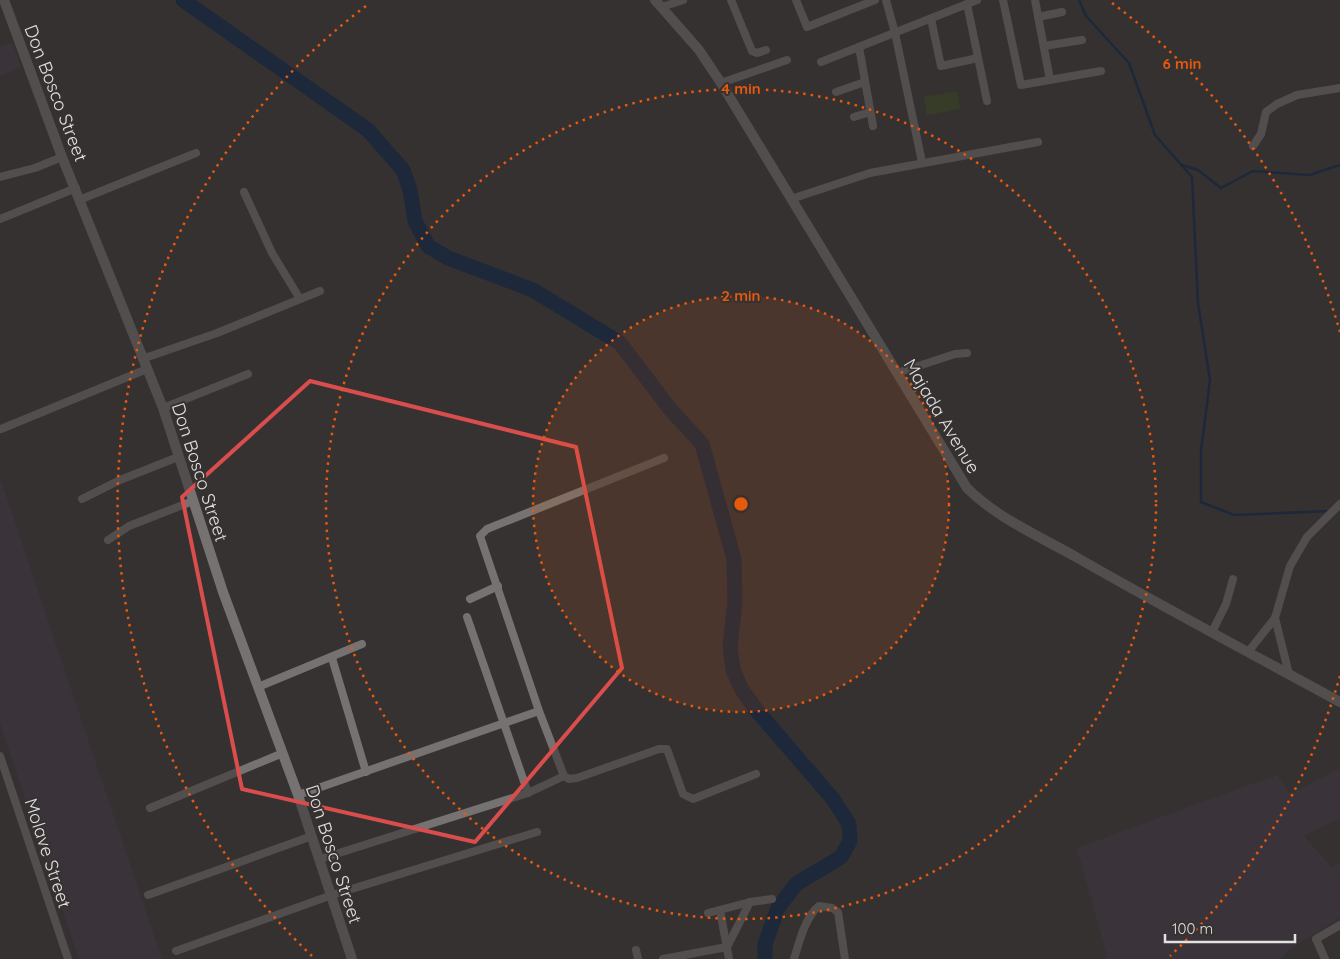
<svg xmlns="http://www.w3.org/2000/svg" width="1340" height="959" font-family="Quicksand,sans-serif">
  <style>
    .industrial { fill: #413645 }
    .green { fill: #3a491d }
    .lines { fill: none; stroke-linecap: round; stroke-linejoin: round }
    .stream { stroke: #001d45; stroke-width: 2.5 }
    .river { stroke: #001d45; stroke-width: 15 }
    .minor { stroke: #757271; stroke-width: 8 }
    .tertiary { stroke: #757271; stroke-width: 10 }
    .marked { fill: none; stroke: #d94d4d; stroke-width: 4; stroke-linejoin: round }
    .ring { fill: none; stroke: #e8590c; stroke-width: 2.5; stroke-dasharray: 2.5 5 }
    .labels { text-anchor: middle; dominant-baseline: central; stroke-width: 4; stroke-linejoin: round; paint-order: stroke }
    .street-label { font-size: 18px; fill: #e3e1e0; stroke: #353231 }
    .centre { fill: #e8590c; stroke: #353231; stroke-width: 2.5 }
    .ring-label { font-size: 15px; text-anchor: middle; font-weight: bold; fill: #e8590c; stroke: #353231; stroke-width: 4; stroke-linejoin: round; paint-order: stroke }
  </style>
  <rect width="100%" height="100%" fill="#353231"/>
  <!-- industrial -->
  <g class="industrial">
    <polygon points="12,43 21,67 0,76 0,47"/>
    <polygon points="0,478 53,636 162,959 79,959 0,723"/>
    <polygon points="1340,768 1340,818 1304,836 1332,868 1340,863 1340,917 1288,951 1280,959 1108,959 1077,848 1277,775 1290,794"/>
  </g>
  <!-- green -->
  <polygon class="green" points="957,91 960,109 927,115 924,97"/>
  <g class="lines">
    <!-- stream -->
    <g class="stream">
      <polyline points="1079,0 1086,16 1129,63 1155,135 1192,177 1198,303 1210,380 1201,451 1201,502 1234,515 1331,511"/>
      <polyline points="1182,165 1198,170 1221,188 1253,171 1309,175 1340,165"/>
    </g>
    <!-- river -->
    <polyline class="river" points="183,0 368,130 403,170 410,190 415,221 428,246 448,258 533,290 620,343 670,409 702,444 734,559 735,602 730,646 733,670 742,690 758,712 833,799 849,824 850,841 841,857 796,884 778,908 765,944 765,959"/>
    <!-- minor -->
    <g class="minor">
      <polyline points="731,0 752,51 757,53 766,50"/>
      <polyline points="796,0 807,27 875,0"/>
      <polyline points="886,0 895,33 922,162"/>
      <polyline points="1003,0 1021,85 1101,71"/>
      <polyline points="1035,0 1050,80"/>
      <polyline points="967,4 987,101"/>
      <polyline points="662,7 683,0"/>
      <polyline points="1038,17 1062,12"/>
      <polyline points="931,19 941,66 978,58"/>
      <polyline points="1044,46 1082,40"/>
      <polyline points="859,47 873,126"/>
      <polyline points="821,62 977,0"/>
      <polyline points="721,83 787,60"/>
      <polyline points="836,92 865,82"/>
      <polyline points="854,117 870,112"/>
      <polyline points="1253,146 1261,134 1266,112 1277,104 1297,95 1340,88"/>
      <polyline points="0,177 35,168 62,157"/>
      <polyline points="244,192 272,253 300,299"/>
      <polyline points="791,199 870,173 1038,142"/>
      <polyline points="79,200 196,153"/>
      <polyline points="0,219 76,188"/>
      <polyline points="142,359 217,333 320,291"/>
      <polyline points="897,373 955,354 967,353"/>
      <polyline points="163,408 248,374"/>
      <polyline points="1,429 147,369"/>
      <polyline points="664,458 487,529 480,536 539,711 564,776 569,779 577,778 659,749 667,749 683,794 693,799 756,774"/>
      <polyline points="82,499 120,480 178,457"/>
      <polyline points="108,540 129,526 193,501"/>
      <polyline points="470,599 498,586"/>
      <polyline points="467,617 528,793"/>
      <polyline points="1275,618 1289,674"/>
      <polyline points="1212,632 1226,604 1233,579"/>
      <polyline points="1248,652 1275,618 1290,566 1307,537 1340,504"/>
      <polyline points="332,658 366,772"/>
      <polyline points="258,687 362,644"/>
      <polyline points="0,756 68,959"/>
      <polyline points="298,795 539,711"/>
      <polyline points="150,808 283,753"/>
      <polyline points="320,859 528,793 564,776"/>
      <polyline points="148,895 312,836"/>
      <polyline points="720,910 729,959"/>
      <polyline points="708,913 750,902 772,899"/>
      <polyline points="636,950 638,959"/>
      <polyline points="176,951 332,895 537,832"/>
      <polyline points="663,959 727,947 750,902"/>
      <path d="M 794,959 C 799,943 805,917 819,906 L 832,908 L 838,912 L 845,959"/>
      <polyline points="1325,959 1316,939 1340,925"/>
    </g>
    <!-- tertiary -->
    <g class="tertiary">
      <polyline points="4,0 62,157 163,408 223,592 298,795 352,959"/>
      <path d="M 655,0 L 699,50 L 721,83 L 967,488 C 997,518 1039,536 1076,557 C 1163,607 1252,654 1340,702"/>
    </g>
  </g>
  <!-- marked area -->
  <path d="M0 0H1340V959H0ZM 310,381 L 576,447 L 622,668 L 475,842 L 242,789 L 182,497 Z" fill="#353231" fill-opacity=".55" fill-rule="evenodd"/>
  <path class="marked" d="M 310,381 L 576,447 L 622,668 L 475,842 L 242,789 L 182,497 Z"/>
  <!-- distance rings -->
  <circle cx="741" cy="504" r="208" fill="#e8590c" fill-opacity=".12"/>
  <g class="ring">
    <circle cx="741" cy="504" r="208"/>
    <circle cx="741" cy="504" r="415"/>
    <path d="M1340 676A623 623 0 0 1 1170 956M312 956A623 623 0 0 1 370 3M1112 3A623 623 0 0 1 1340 332"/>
  </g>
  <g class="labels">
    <!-- street labels -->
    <g class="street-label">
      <text transform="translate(56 93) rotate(69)">Don Bosco Street</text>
      <text transform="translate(942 416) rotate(59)">Majada Avenue</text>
      <text transform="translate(200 472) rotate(72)">Don Bosco Street</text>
      <text transform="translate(48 853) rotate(72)">Molave Street</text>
      <text transform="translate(334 854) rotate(72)">Don Bosco Street</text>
    </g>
  </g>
  <circle cx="741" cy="504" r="8" class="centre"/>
  <g class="ring-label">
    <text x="1182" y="69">6 min</text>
    <text x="741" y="94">4 min</text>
    <text x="741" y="301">2 min</text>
  </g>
  <!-- scale -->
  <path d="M1165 934v8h130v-8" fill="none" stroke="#e3e1e0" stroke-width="2.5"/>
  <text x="1172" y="934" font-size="15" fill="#e3e1e0" stroke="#353231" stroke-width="4" paint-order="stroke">100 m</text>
</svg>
